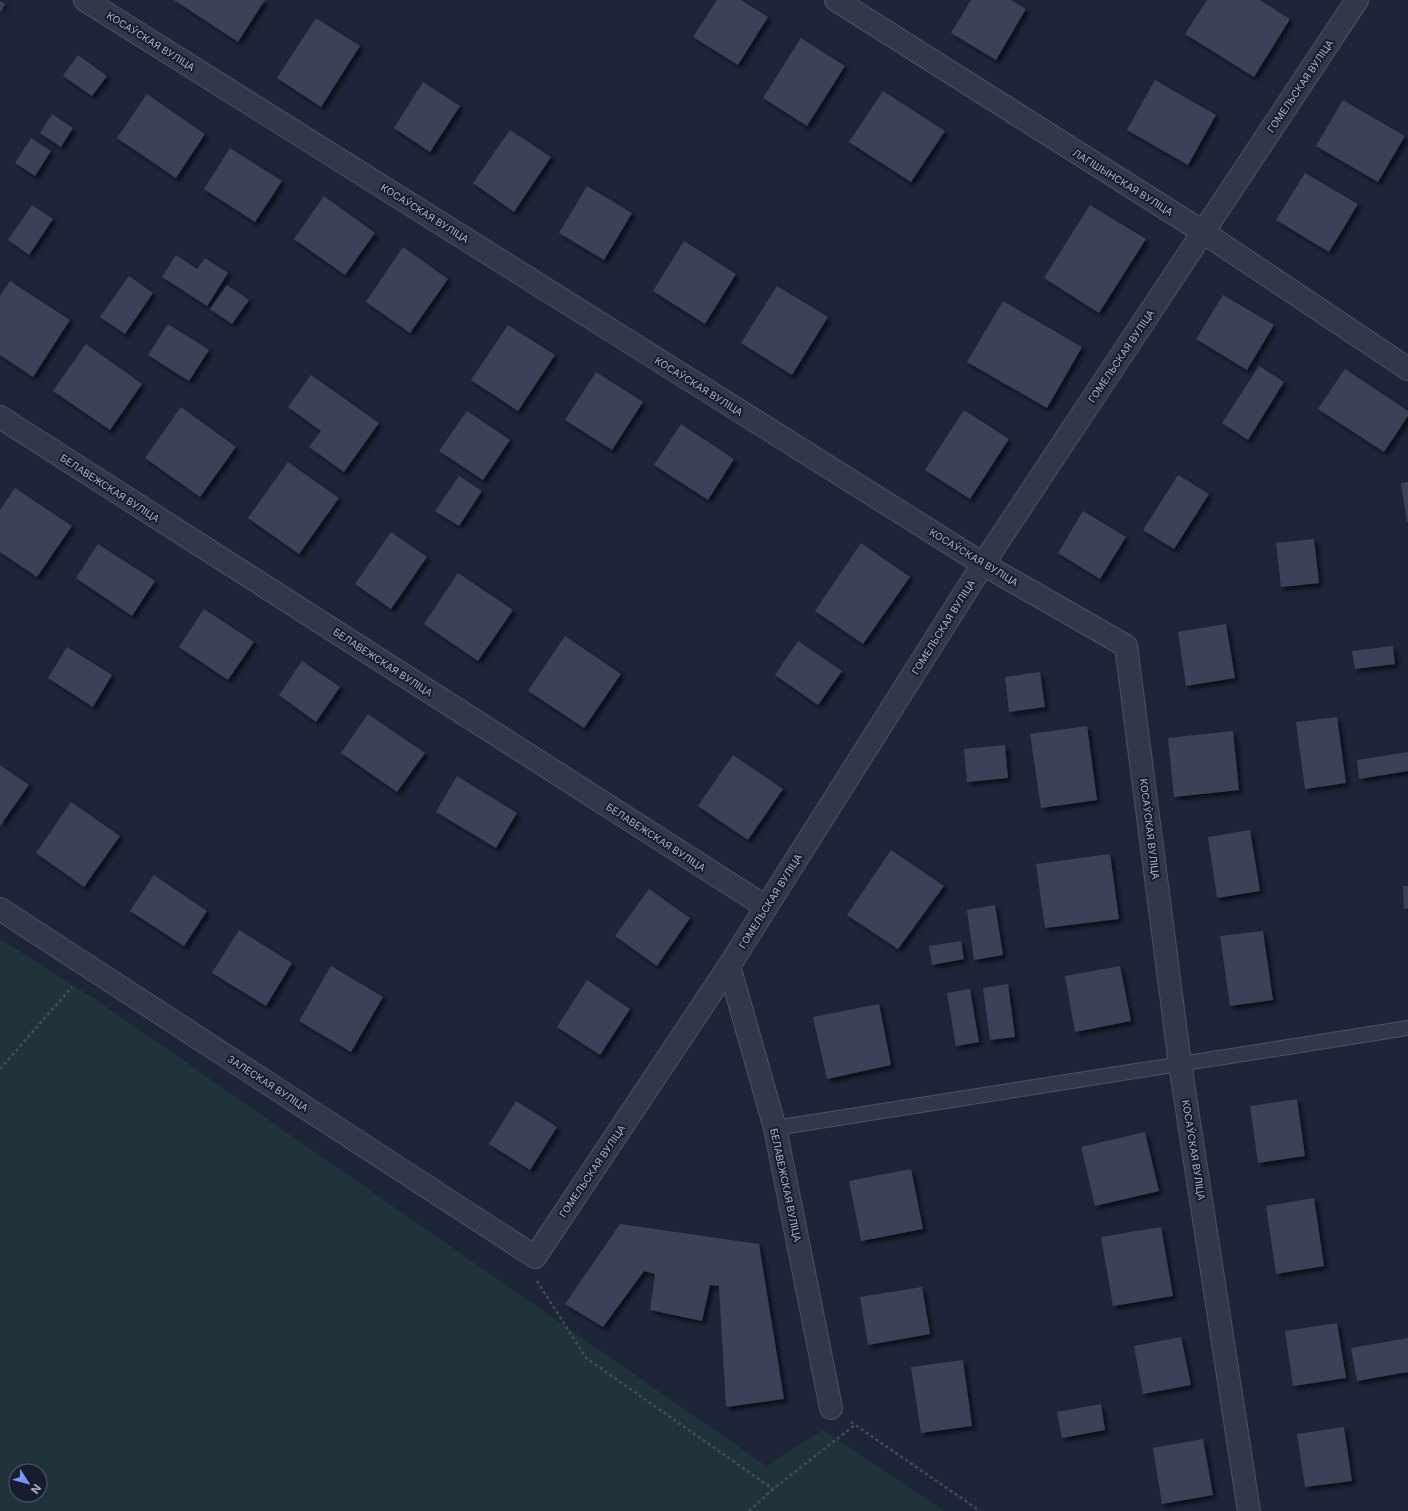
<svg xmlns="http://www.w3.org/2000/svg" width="1408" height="1511" font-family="Inter,sans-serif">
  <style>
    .green { fill: #20333a; fill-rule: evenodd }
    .building { fill: #3a4259; filter: url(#shadow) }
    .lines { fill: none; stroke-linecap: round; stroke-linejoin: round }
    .lane-casing { stroke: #4c5264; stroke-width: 16 }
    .street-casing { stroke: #4c5264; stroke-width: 24 }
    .path { stroke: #3e5057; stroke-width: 2.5; stroke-dasharray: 3 3; stroke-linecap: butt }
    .lane { stroke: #323849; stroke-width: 14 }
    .street { stroke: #323849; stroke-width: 22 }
    .labels { text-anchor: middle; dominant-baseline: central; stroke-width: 4; stroke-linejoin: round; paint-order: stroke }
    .street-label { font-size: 10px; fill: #acb2c6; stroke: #171d2d }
  </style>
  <defs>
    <filter id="shadow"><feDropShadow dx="3.5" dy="3.5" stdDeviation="2" flood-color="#0009"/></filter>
  </defs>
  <rect width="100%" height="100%" fill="#1e2539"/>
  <!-- green -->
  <path class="green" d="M 0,939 L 95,999 L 766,1466 L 823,1430 L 944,1511 L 0,1511 ZM 16,1471 L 40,1471 L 40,1495 L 16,1495 Z"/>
  <!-- building -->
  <g class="building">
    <polygon points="174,0 265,0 238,42"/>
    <polygon points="717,0 741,0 768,17 738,65 693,37"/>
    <polygon points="971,0 1011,0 1026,9 996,60 951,33"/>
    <polygon points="1207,0 1260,0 1290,19 1254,77 1185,34"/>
    <polygon points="0,1 5,4 0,12"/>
    <polygon points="316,18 360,46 321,107 277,78"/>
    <polygon points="801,38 845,66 807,126 763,98"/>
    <polygon points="78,55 107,76 92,96 63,76"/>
    <polygon points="1155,80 1216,115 1188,165 1127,130"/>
    <polygon points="423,82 460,106 430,152 394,128"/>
    <polygon points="883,91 945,131 911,182 849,142"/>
    <polygon points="147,94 205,134 176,178 117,138"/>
    <polygon points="1343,100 1405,136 1378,182 1316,146"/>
    <polygon points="52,114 73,128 61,147 40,133"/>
    <polygon points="510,130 551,157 514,212 473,183"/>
    <polygon points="31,138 51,151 35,176 15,163"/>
    <polygon points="230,148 282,181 255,222 204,189"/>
    <polygon points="1305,173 1358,204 1329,252 1276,220"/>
    <polygon points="587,186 632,213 604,260 559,233"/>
    <polygon points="324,196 375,233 345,275 294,239"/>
    <polygon points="32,205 53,219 29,255 8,240"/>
    <polygon points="1090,205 1146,239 1099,313 1044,278"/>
    <polygon points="684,241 736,274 705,324 653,291"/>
    <polygon points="403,247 448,279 410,333 366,302"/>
    <polygon points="176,255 197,269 205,258 228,273 207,306 162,277"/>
    <polygon points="129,276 153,293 125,334 100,317"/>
    <polygon points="10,281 70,320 33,377 0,355 0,296"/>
    <polygon points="227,285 249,300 232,324 210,309"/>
    <polygon points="777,286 828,317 792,375 741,343"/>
    <polygon points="1223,295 1274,325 1247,370 1196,339"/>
    <polygon points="1003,301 1082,347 1047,408 967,362"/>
    <polygon points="168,324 209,350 189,381 148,355"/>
    <polygon points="508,325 555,355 518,411 471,380"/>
    <polygon points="86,344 142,384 110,430 53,391"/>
    <polygon points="1259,366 1284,382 1248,440 1222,423"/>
    <polygon points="1345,369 1408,411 1408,416 1384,452 1318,409"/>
    <polygon points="596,372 643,402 612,450 565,420"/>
    <polygon points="311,375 379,423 344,472 309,447 321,431 288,407"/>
    <polygon points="181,407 236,447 200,497 145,458"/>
    <polygon points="964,410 1009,439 970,499 925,470"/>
    <polygon points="467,411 510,440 483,480 439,451"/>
    <polygon points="681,424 734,459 708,500 654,465"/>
    <polygon points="288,462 339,498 299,554 248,518"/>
    <polygon points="1178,475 1209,494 1174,549 1143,530"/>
    <polygon points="459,476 482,491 459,526 435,511"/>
    <polygon points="1408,482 1408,522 1407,522 1401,483"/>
    <polygon points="15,488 72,526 37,577 0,552 0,510"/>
    <polygon points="1083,511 1126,537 1100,579 1058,553"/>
    <polygon points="391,532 427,557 391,609 355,584"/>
    <polygon points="1314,539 1319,583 1281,587 1276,543"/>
    <polygon points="861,543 910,577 863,644 815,611"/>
    <polygon points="98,544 155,581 132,616 76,578"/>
    <polygon points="458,573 513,610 478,661 424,624"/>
    <polygon points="204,609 254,642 228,680 179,647"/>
    <polygon points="1226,624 1235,678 1186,686 1178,632"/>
    <polygon points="565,636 621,674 584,728 528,691"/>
    <polygon points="798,641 842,671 818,705 775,675"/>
    <polygon points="1393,646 1395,664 1355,669 1352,651"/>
    <polygon points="67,647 112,675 93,707 48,678"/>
    <polygon points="302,661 340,687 316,722 279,695"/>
    <polygon points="1040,672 1045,707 1009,712 1005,677"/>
    <polygon points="368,714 425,753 397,792 341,753"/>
    <polygon points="1337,717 1346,783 1305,789 1296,722"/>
    <polygon points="1087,726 1097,800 1041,808 1030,734"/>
    <polygon points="1233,731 1239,790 1174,797 1168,738"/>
    <polygon points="1005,745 1008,778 967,782 964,749"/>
    <polygon points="1408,752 1408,771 1359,779 1357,760"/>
    <polygon points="733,755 783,789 748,840 698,806"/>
    <polygon points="0,765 29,785 0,826"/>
    <polygon points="457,776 517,813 496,848 436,812"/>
    <polygon points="71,802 120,836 84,887 36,853"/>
    <polygon points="1250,830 1260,891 1217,898 1208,837"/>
    <polygon points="891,850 944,886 898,949 847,915"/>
    <polygon points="1110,854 1119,919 1045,928 1036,864"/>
    <polygon points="154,875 207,911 184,946 130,911"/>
    <polygon points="1403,886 1408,886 1408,909 1404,909"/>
    <polygon points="649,889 690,918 657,966 615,936"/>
    <polygon points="995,905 1003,955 974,960 967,910"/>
    <polygon points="239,930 292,963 266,1006 212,973"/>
    <polygon points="1263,931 1273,1000 1230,1006 1220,936"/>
    <polygon points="961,941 964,959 932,965 929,946"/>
    <polygon points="331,966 383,997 351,1052 299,1021"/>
    <polygon points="1120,966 1131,1021 1075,1032 1065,976"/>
    <polygon points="587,980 630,1009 600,1055 557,1027"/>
    <polygon points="1008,984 1015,1037 990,1040 983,988"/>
    <polygon points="970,989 979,1042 956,1046 947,993"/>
    <polygon points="879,1004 891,1065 827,1079 813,1017"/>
    <polygon points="1297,1099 1305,1156 1258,1163 1250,1106"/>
    <polygon points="516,1101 557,1127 530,1170 489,1144"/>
    <polygon points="1145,1132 1159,1191 1095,1206 1081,1147"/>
    <polygon points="911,1169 923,1229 861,1241 849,1181"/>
    <polygon points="1314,1198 1324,1266 1276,1274 1266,1206"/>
    <polygon points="620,1224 759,1244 784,1399 726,1407 719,1286 710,1285 702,1321 650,1310 655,1274 644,1271 603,1327 565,1304"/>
    <polygon points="1161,1227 1173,1296 1113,1306 1101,1237"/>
    <polygon points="922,1287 930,1334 868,1345 860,1297"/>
    <polygon points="1337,1323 1346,1378 1293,1386 1285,1331"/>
    <polygon points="1181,1337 1191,1385 1143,1394 1134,1346"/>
    <polygon points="1408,1338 1408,1372 1357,1381 1351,1348"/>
    <polygon points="963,1360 972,1426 921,1433 911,1367"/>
    <polygon points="1101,1404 1105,1430 1062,1438 1057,1412"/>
    <polygon points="1344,1427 1352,1481 1305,1487 1297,1434"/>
    <polygon points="1203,1439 1213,1495 1162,1504 1153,1448"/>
  </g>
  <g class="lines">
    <defs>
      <polyline id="lane" points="775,1128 1408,1028"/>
      <g id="street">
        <polyline points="85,0 983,564 1126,646 1180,1064 1249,1511"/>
        <polyline points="836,0 1203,232 1408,369"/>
        <polyline points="0,417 766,907"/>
        <polyline points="0,909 535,1257 729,966 983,564 1357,0"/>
        <polyline points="729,966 775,1128 831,1408"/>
      </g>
    </defs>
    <!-- lane casing -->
    <use href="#lane" class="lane-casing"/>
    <!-- street casing -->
    <use href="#street" class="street-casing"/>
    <!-- path -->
    <g class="path">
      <polyline points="0,1069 72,987"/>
      <polyline points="537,1281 586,1358 773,1489"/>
      <polyline points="851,1422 980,1511"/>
      <polyline points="749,1511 773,1489 855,1425"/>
    </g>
    <!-- lane -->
    <use href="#lane" class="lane"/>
    <!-- street -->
    <use href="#street" class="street"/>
  </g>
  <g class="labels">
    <!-- street labels -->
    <g class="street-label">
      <text transform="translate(151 41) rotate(32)">КОСАЎСКАЯ ВУЛІЦА</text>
      <text transform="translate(1300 86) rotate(-56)">ГОМЕЛЬСКАЯ ВУЛІЦА</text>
      <text transform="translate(1123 182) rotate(32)">ЛАГІШЫНСКАЯ ВУЛІЦА</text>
      <text transform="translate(425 213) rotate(32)">КОСАЎСКАЯ ВУЛІЦА</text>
      <text transform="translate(1121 356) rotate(-56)">ГОМЕЛЬСКАЯ ВУЛІЦА</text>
      <text transform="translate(699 386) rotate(32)">КОСАЎСКАЯ ВУЛІЦА</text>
      <text transform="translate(110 488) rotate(33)">БЕЛАВЕЖСКАЯ ВУЛІЦА</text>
      <text transform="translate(974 557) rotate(31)">КОСАЎСКАЯ ВУЛІЦА</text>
      <text transform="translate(943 627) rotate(-58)">ГОМЕЛЬСКАЯ ВУЛІЦА</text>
      <text transform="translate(383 662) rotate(33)">БЕЛАВЕЖСКАЯ ВУЛІЦА</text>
      <text transform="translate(1150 829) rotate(83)">КОСАЎСКАЯ ВУЛІЦА</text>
      <text transform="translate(656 837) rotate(33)">БЕЛАВЕЖСКАЯ ВУЛІЦА</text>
      <text transform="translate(770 901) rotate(-58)">ГОМЕЛЬСКАЯ ВУЛІЦА</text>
      <text transform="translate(268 1083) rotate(33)">ЗАЛЕСКАЯ ВУЛІЦА</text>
      <text transform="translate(1194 1150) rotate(81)">КОСАЎСКАЯ ВУЛІЦА</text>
      <text transform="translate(592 1171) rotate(-56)">ГОМЕЛЬСКАЯ ВУЛІЦА</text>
      <text transform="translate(786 1185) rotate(78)">БЕЛАВЕЖСКАЯ ВУЛІЦА</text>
    </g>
  </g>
  <!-- north arrow -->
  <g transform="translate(28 1483) rotate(126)"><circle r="19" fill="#171d2d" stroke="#53596a"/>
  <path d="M0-3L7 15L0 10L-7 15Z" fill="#7897ff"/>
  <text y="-6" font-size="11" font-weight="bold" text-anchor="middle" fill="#acb2c6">N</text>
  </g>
</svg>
